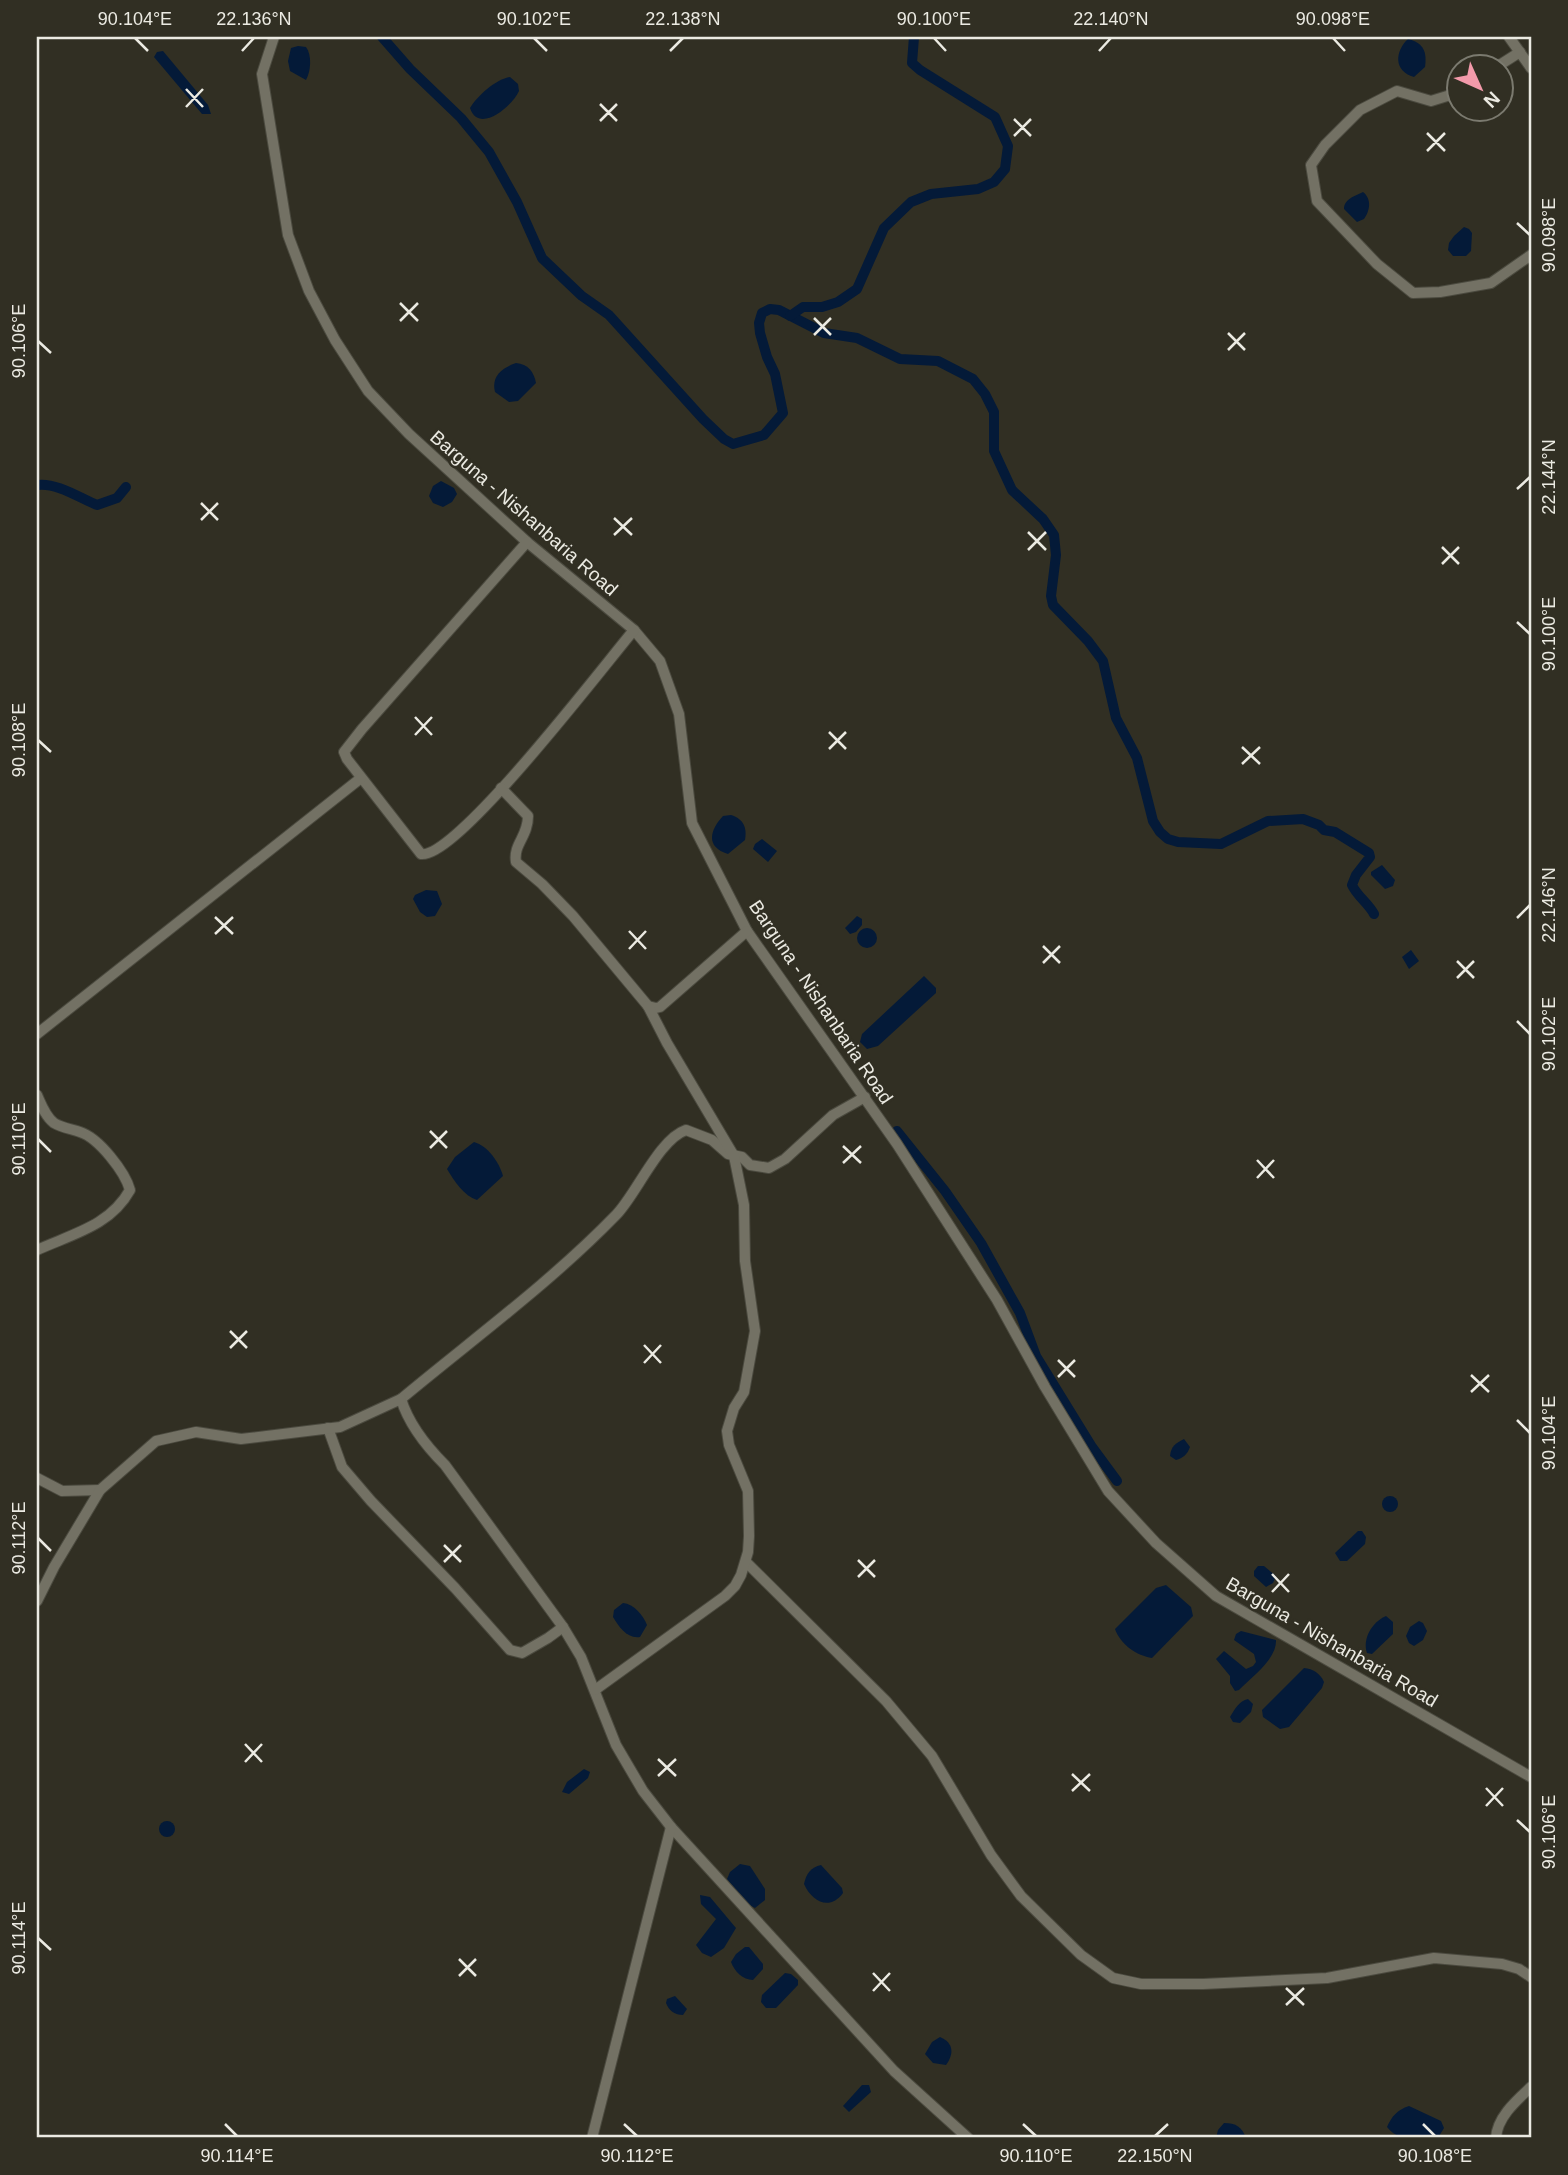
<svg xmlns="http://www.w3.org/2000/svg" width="1568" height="2175" font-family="Helvetica,sans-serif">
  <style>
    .water { fill: #041a38 }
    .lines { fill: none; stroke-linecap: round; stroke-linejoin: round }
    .canal { stroke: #041a38; stroke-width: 10 }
    .minor-casing { stroke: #4b4a3f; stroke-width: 12 }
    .minor { stroke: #737164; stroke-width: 10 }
    .ticks { fill: none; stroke: #ebeae2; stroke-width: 2.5 }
    .labels { text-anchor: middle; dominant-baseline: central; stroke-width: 5; stroke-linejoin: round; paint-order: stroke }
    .street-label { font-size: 19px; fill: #ebeae2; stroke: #312f23 }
    .neatline { fill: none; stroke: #ebeae2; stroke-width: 2.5 }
    .ticks-label { font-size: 18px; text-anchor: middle; fill: #ebeae2 }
  </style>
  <rect width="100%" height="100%" fill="#312f23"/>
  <!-- water -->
  <g class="water">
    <path d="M 1408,39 C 1424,43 1427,52 1425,67 L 1414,77 C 1393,71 1395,51 1408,39 Z"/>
    <path d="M 298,46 L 306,47 C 312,55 311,71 306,80 L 290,71 L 288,61 L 291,48 Z"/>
    <polygon points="163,51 208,105 211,114 202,114 154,57 157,52"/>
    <path d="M 510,77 L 518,84 L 519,91 C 513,105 479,135 470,108 C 477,96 496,79 510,77 Z"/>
    <path d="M 1363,192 C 1372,199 1370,211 1364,219 L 1357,222 L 1344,209 C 1344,199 1355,196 1363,192 Z"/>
    <polygon points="1464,227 1469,229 1472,233 1471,251 1466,256 1453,256 1448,250 1449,243 1454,236"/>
    <path d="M 516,363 C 528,364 534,372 536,383 L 518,401 L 509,402 L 495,392 C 491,376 502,368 516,363 Z"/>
    <polygon points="441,481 454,488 457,494 452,502 443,507 433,503 429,496 433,486"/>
    <path d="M 731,815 C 744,819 747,828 745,840 L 728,854 C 705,847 710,830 723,816 Z"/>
    <polygon points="762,839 777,851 768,862 753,849 755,844"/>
    <polygon points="1382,865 1395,880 1393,886 1385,889 1371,875 1371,872"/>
    <polygon points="426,890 437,891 442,904 435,916 427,917 420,912 413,899 415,895"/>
    <polygon points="857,916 862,919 862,925 856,932 850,934 845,928"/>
    <circle cx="867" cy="938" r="10"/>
    <polygon points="1411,950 1419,961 1409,969 1402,957"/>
    <polygon points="924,976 936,988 936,993 878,1046 867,1049 860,1042 862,1034"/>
    <path d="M 474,1142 C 488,1146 499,1162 503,1176 L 477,1200 C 464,1196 454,1181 447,1169 L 455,1157 Z"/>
    <path d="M 1184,1439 L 1190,1447 C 1187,1455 1183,1458 1176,1460 L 1170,1456 C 1171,1446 1176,1443 1184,1439 Z"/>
    <circle cx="1390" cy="1504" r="8"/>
    <polygon points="1358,1531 1362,1531 1366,1537 1365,1544 1347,1561 1340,1561 1335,1553"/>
    <polygon points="1258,1566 1264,1566 1276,1576 1273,1583 1266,1587 1254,1576 1254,1571"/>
    <path d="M 1166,1585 L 1191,1607 L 1193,1616 L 1152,1658 C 1137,1656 1120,1644 1115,1629 L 1156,1588 Z"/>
    <path d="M 623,1603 C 634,1604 643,1615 647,1625 L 640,1637 C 627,1639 619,1627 613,1617 L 614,1610 Z"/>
    <path d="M 1386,1616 L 1393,1622 L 1393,1634 L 1372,1654 L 1367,1653 C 1362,1639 1372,1622 1386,1616 Z"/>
    <polygon points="1419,1621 1423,1623 1427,1631 1423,1640 1414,1646 1409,1643 1406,1636 1410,1627"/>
    <path d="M 1241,1631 L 1276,1640 C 1277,1659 1252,1677 1239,1690 L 1235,1691 L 1230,1683 L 1230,1676 L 1216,1659 L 1224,1651 L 1246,1669 L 1253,1666 L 1256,1662 L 1254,1654 L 1234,1640 L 1236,1634 Z"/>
    <path d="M 1304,1668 C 1313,1669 1320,1673 1324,1682 L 1322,1688 L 1289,1727 L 1280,1729 L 1263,1717 L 1262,1710 Z"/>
    <path d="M 1248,1699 L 1253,1704 L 1251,1712 L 1240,1723 L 1233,1722 L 1230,1717 C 1235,1709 1239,1701 1248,1699 Z"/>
    <polygon points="584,1769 590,1772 588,1778 569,1794 562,1792 567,1782"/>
    <circle cx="167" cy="1829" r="8"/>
    <polygon points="740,1864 750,1866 765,1889 765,1900 755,1908 746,1903 727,1879 730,1872"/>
    <path d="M 821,1865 L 842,1888 L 843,1893 C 830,1911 812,1902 804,1884 C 806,1874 811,1867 821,1865 Z"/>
    <polygon points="700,1895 710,1897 736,1928 724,1948 711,1957 702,1953 696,1945 716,1919 701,1904"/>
    <path d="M 745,1947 L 749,1947 L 763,1964 L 763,1969 L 753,1980 C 743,1980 734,1971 731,1962 L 736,1954 Z"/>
    <polygon points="785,1973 791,1974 798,1980 798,1985 776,2008 766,2008 761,2002 762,1995"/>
    <path d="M 675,1996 L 687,2009 L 683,2015 C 675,2015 669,2011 666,2003 L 667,1999 Z"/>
    <path d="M 940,2037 C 954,2043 954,2054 946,2065 L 933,2063 L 925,2054 L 932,2042 Z"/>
    <polygon points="862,2085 869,2085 871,2092 849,2112 843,2106"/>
    <path d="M 1409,2106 L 1441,2121 L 1444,2128 L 1438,2138 C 1419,2138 1399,2143 1387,2127 C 1392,2116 1397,2110 1409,2106 Z"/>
    <path d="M 1224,2123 C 1236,2123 1242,2127 1246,2138 L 1216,2138 L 1218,2130 Z"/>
  </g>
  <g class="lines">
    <!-- canal -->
    <g class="canal">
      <path d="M 382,37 L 410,69 L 461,118 L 489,152 L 517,202 L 542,258 L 582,296 L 609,315 L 703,419 L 724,439 L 733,444 L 764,435 L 783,413 L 775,374 L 767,357 L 760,333 L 759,323 L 762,313 L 770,309 L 779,310 L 824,333 L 857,338 L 900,359 L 938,361 L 973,379 L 985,394 L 994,412 L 994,451 L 1012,490 L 1043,519 L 1054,535 L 1056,555 L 1051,596 L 1053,605 L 1088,641 L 1103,661 L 1116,718 L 1137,758 L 1153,821 L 1160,832 L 1168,839 L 1178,842 L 1221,844 L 1268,821 L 1303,819 L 1319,825 L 1324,830 L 1335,832 L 1369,853 L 1370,857 L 1356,875 L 1352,885 C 1357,896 1368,903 1374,914"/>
      <polyline points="790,316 803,307 822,307 838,302 857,289 884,228 911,202 931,194 978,189 994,182 1005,169 1008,146 995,117 920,70 912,63 914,37"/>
      <path d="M 37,485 C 56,482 80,498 97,505 L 117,498 L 126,487"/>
      <polyline points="897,1131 945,1191 981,1243 1020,1313 1036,1356 1092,1447 1117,1481"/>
    </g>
    <defs>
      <g id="minor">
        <polyline points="274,37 262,74 288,235 309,291 335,340 368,391 409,434 527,542 634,630 660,661 679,714 692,823 747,931 897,1144 997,1300 1045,1387 1108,1491 1156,1543 1216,1596 1531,1777"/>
        <polyline points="1509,37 1531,68"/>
        <polyline points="1498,66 1520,52"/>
        <polyline points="1460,92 1431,101 1397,91 1360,110 1325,145 1311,165 1317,201 1377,264 1413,293 1440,292 1491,283 1531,255"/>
        <path d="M 527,542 L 362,729 L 344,752 L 347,759 L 421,854 C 456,860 605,664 634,630"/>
        <path d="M 501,788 L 528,816 C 528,837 513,844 516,862 L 542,884 L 573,916 L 648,1006 L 656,1008 L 660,1007 L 747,931"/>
        <polyline points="37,1034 361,778"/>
        <path d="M 37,1095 C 41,1104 45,1116 54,1123 C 62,1128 72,1129 80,1132 C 99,1138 125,1172 130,1190 C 110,1226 72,1234 37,1250"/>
        <path d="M 865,1097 L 833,1115 L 785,1159 L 769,1168 L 750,1165 L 742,1157 L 728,1154 L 712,1140 L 686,1130 C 659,1139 636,1195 616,1215 C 550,1283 473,1339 401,1399 C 409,1425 426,1446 445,1465 L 563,1627 L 581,1657 L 616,1745 L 643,1791 L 671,1827 L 894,2071 L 968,2138"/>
        <polyline points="328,1428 342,1467 371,1501 455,1588 510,1650 522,1653 548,1638 563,1627"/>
        <polyline points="37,1478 62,1491 100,1490"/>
        <polyline points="746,1562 886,1701 932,1756 991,1855 1021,1896 1081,1955 1113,1978 1141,1984 1203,1984 1327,1978 1434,1958 1502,1964 1519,1969 1531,1977"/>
        <polyline points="37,1601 54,1567 100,1490 156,1441 196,1432 241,1439 340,1427 401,1399"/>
        <polyline points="595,1690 725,1596 735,1586 741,1575 748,1552 749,1536 748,1491 729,1445 727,1431 734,1408 744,1392 755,1331 745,1261 744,1205 734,1156 667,1043 648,1006"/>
        <polyline points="592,2138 671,1827"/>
        <path d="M 1496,2138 C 1497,2117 1517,2100 1531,2087"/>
      </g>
    </defs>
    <!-- minor casing -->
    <use href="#minor" class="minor-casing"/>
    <!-- minor -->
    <use href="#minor" class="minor"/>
  </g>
  <!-- ticks -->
  <path class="ticks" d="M 135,38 L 148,51M 534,38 L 547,51M 934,38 L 946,51M 1333,38 L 1345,51M 242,51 L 254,38M 670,51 L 683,38M 1099,51 L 1111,38M 186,89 L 203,107M 600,104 L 617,121M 186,107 L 203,89M 1014,119 L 1031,136M 600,121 L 617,104M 1427,133 L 1445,151M 1014,136 L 1031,119M 1427,151 L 1445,133M 1517,223 L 1530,235M 400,303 L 418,321M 814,318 L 831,335M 400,321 L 418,303M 1228,333 L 1245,350M 814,335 L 831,318M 38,341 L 51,353M 1228,350 L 1245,333M 1517,489 L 1530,477M 201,503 L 218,520M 614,518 L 632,535M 201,520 L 218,503M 1028,532 L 1046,550M 614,535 L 632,518M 1442,547 L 1459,564M 1028,550 L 1046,532M 1442,564 L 1459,547M 1517,622 L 1530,634M 415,717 L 432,735M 829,732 L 846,749M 415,735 L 432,717M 38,740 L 51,752M 1242,747 L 1260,764M 829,749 L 846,732M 1242,764 L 1260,747M 215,917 L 233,934M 1517,918 L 1530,905M 629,931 L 646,949M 215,934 L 233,917M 1043,946 L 1060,963M 629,949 L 646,931M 1457,961 L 1474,978M 1043,963 L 1060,946M 1457,978 L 1474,961M 1517,1021 L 1530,1034M 430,1131 L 447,1148M 38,1139 L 51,1152M 843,1146 L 861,1163M 430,1148 L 447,1131M 1257,1160 L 1274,1178M 843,1163 L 861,1146M 1257,1178 L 1274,1160M 230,1331 L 247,1348M 644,1345 L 661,1363M 230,1348 L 247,1331M 1058,1360 L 1075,1377M 644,1363 L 661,1345M 1471,1375 L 1489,1392M 1058,1377 L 1075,1360M 1471,1392 L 1489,1375M 1517,1420 L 1530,1433M 38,1538 L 51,1551M 444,1545 L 461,1562M 858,1560 L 875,1577M 444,1562 L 461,1545M 1272,1574 L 1289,1592M 858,1577 L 875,1560M 1272,1592 L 1289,1574M 245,1744 L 262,1762M 658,1759 L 676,1776M 245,1762 L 262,1744M 1072,1774 L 1090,1791M 658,1776 L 676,1759M 1486,1788 L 1503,1806M 1072,1791 L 1090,1774M 1486,1806 L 1503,1788M 1517,1820 L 1530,1832M 38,1938 L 51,1950M 459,1959 L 476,1976M 873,1973 L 890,1991M 459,1976 L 476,1959M 1286,1988 L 1304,2005M 873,1991 L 890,1973M 1286,2005 L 1304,1988M 225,2124 L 237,2136M 624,2124 L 637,2136M 1023,2124 L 1036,2136M 1423,2124 L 1435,2136M 1155,2136 L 1168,2124"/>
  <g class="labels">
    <!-- street labels -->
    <g class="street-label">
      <text transform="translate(524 513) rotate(41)">Barguna - Nishanbaria Road</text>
      <text transform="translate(821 1002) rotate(56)">Barguna - Nishanbaria Road</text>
      <text transform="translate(1332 1642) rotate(30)">Barguna - Nishanbaria Road</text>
    </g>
  </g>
  <!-- border -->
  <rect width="1568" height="2175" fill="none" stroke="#312f23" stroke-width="77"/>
  <!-- north arrow -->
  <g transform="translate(1480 88) rotate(135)"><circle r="33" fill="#312f23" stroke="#7b7a6f" stroke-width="2"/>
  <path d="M0-5L12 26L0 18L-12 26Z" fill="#f39aaa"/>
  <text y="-10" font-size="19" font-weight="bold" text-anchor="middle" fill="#ebeae2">N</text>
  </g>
  <rect x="38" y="38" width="1492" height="2098" class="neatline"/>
  <g class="ticks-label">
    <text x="135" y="25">90.104°E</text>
    <text x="254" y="25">22.136°N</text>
    <text x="534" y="25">90.102°E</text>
    <text x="683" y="25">22.138°N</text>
    <text x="934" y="25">90.100°E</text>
    <text x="1111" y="25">22.140°N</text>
    <text x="1333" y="25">90.098°E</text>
    <text transform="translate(1549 235) rotate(-90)" y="6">90.098°E</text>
    <text transform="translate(19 341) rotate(-90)" y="6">90.106°E</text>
    <text transform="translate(1549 477) rotate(-90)" y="6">22.144°N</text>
    <text transform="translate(1549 634) rotate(-90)" y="6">90.100°E</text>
    <text transform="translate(19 740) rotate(-90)" y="6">90.108°E</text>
    <text transform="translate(1549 905) rotate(-90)" y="6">22.146°N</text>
    <text transform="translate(1549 1034) rotate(-90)" y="6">90.102°E</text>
    <text transform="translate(19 1139) rotate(-90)" y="6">90.110°E</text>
    <text transform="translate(1549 1433) rotate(-90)" y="6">90.104°E</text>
    <text transform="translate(19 1538) rotate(-90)" y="6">90.112°E</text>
    <text transform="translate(1549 1832) rotate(-90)" y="6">90.106°E</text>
    <text transform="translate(19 1938) rotate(-90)" y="6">90.114°E</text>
    <text x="237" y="2162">90.114°E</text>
    <text x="637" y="2162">90.112°E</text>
    <text x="1036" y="2162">90.110°E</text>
    <text x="1155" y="2162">22.150°N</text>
    <text x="1435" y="2162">90.108°E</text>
  </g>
</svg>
